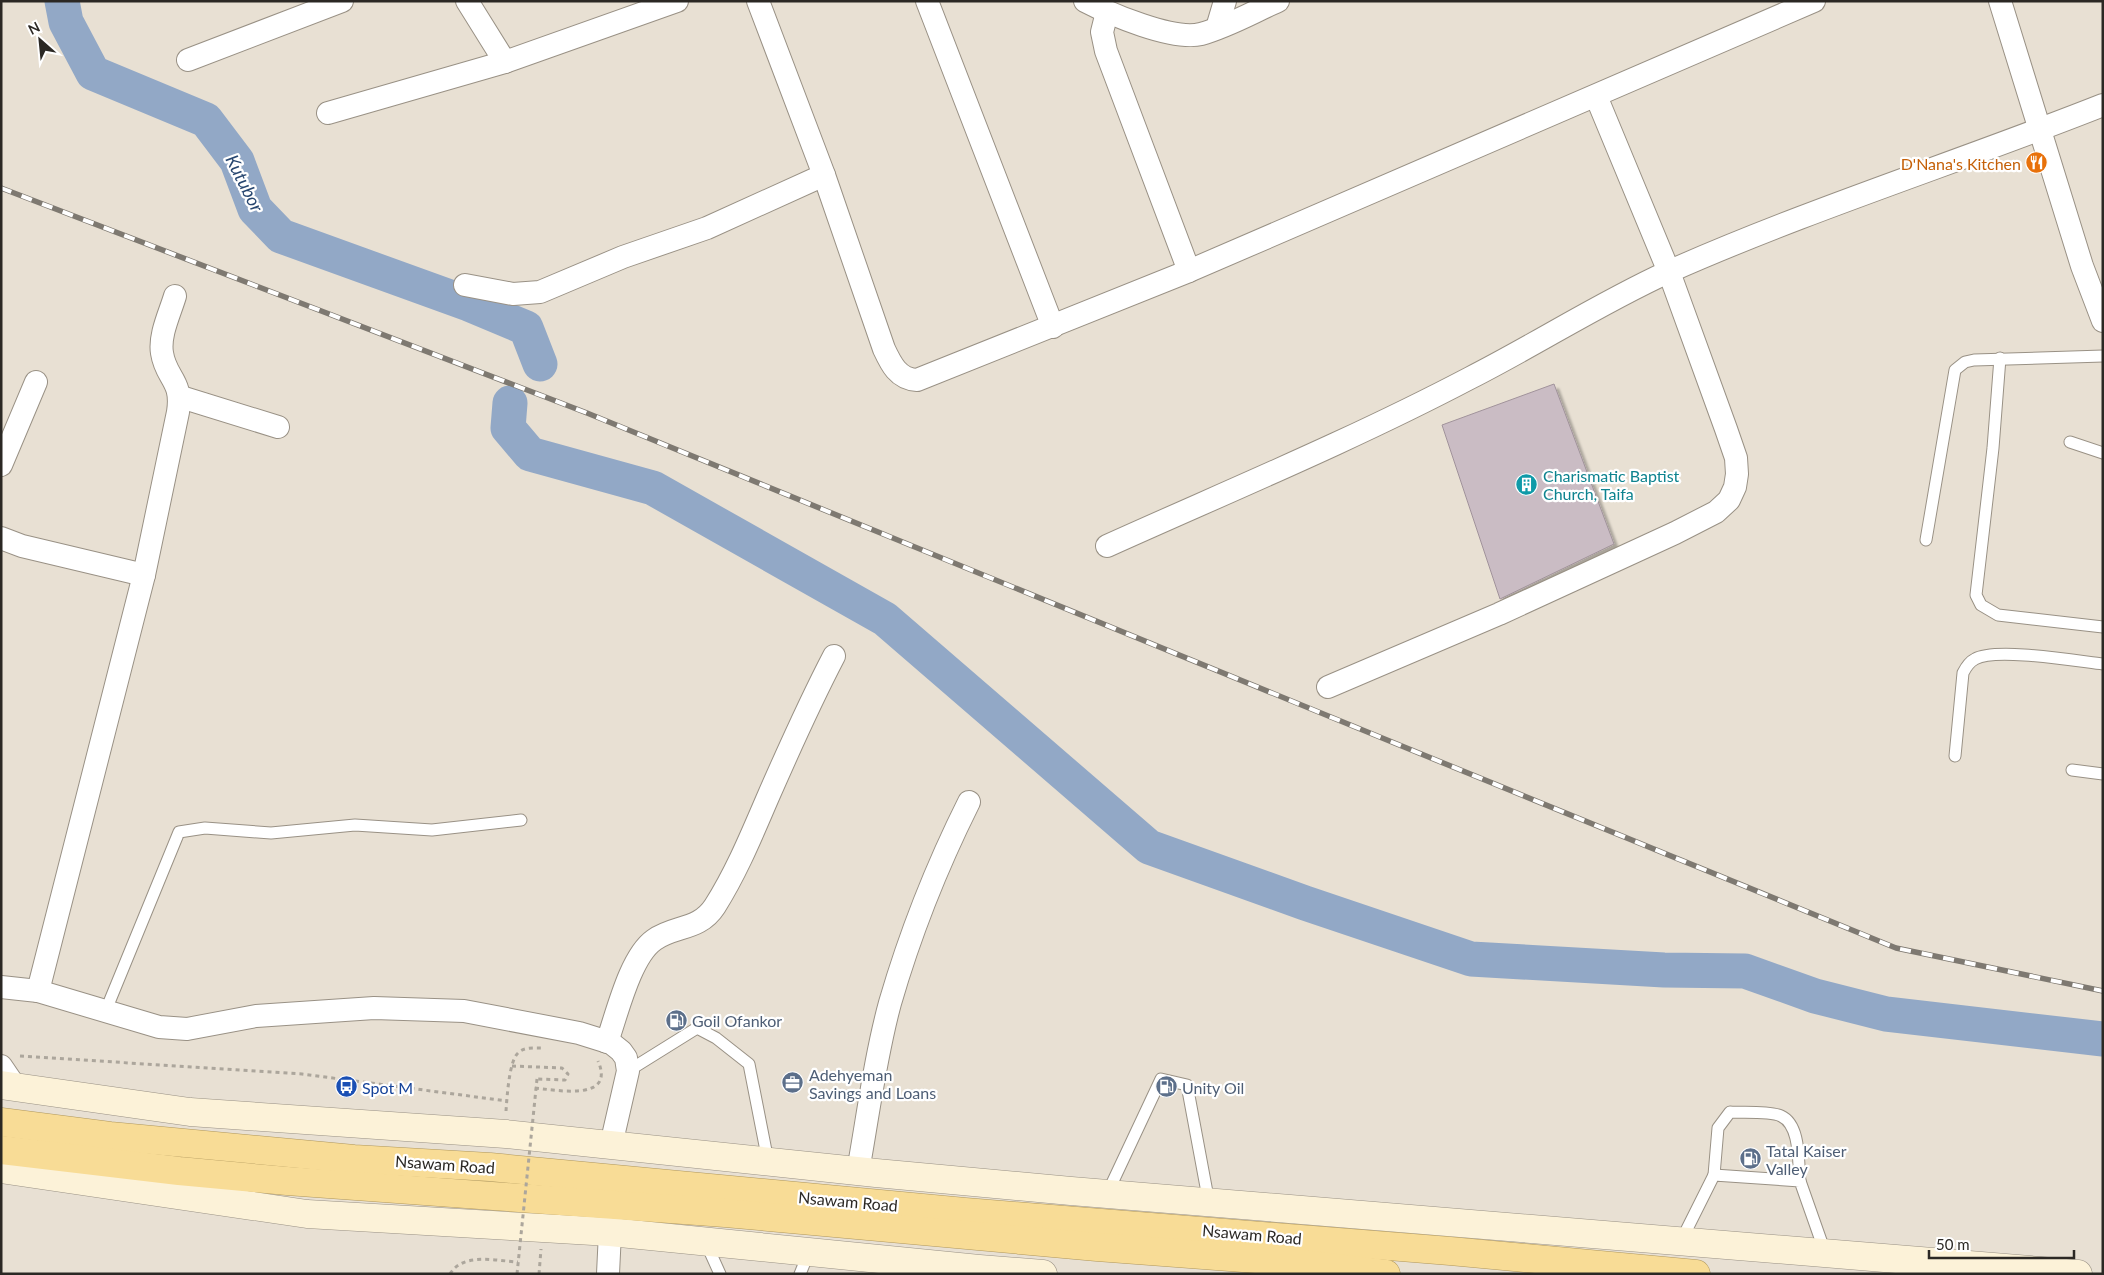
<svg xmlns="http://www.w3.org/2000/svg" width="2104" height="1275" font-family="Lato,sans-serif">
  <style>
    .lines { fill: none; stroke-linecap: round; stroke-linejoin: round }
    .river { stroke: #92a8c6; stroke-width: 35 }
    .building { fill: #cabcc4; stroke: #a1939b; filter: url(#shadow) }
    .service-casing { stroke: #999185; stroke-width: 13 }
    .minor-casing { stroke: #999185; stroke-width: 24 }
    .secondary-casing { stroke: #999185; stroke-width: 29 }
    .trunk-casing { stroke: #af975d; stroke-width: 29 }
    .path { stroke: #aca69c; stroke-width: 3; stroke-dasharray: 4 4; stroke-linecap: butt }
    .service { stroke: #fff; stroke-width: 11 }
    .minor { stroke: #fff; stroke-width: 22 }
    .secondary { stroke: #fcf2d8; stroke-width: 28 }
    .trunk { stroke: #f8dc96; stroke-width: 28 }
    .rail-casing { stroke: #7e7971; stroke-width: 5.5 }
    .rail { stroke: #fff; stroke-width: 4; stroke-dasharray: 11; stroke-linecap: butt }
    .path-bridge { stroke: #aca69c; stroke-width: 3; stroke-dasharray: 4 4; stroke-linecap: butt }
    .labels { text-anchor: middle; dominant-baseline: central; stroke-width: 4.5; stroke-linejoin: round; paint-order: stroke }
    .food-label { font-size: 16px; fill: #c56008; stroke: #fff; text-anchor: end }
    .culture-label { font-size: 16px; fill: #0d838f; stroke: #fff; text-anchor: start }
    .service-label { font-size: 16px; fill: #4e5e75; stroke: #fff; text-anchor: start }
    .transit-label { font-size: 16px; fill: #164399; stroke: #fff; text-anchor: start }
    .street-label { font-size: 16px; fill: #2b2824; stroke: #fff }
    .water-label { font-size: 18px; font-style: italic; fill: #284770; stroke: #fff }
  </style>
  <defs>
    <filter id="shadow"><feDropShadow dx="4.5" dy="4.5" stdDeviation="1" flood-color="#0004"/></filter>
  </defs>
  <rect width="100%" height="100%" fill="#e8e0d3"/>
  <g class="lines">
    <!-- river -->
    <g class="river">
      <polyline points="62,1 66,22 93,73 206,120 237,161 255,209 281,236 469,304 526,328 540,364"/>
      <polyline points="510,403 508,428 530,454 653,488 885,619 1149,847 1305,903 1471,959 1664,970 1745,971 1815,996 1886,1014 2103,1039"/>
    </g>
  </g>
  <!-- building -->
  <polygon class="building" points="1554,384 1614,544 1500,599 1442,425"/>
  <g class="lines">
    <defs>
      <g id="service">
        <polyline points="2000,358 1993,448 1976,595 1981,605 1998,615 2103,627"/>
        <polyline points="2070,442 2103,453"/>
        <polyline points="1926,540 1955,370 1965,362 1974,360 2103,356"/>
        <path d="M 1955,756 L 1963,673 C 1966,667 1969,662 1975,659 C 1995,647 2077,661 2103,664"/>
        <polyline points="2072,770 2103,774"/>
        <polyline points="106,1010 179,832 205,828 271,833 355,825 432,830 521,820"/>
        <polyline points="628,1071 697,1028 716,1038 749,1064 768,1161"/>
        <path d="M 1714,1175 L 1718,1128 L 1730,1112 C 1743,1113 1770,1111 1781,1116 C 1801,1125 1798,1163 1800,1181"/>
        <polyline points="1107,1194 1161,1079 1187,1085 1209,1203"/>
        <polyline points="1681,1241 1714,1175 1800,1181 1825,1252"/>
        <polyline points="706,1243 720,1274"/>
        <polyline points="800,1274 809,1252"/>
      </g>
      <g id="minor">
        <polyline points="467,1 505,62"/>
        <path d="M 758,1 L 824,175 L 884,349 C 891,364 898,379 917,380 L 1189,271 L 1814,1"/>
        <polyline points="927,1 1053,327"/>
        <path d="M 1085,1 C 1110,14 1173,41 1201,34 C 1227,27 1253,12 1278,1"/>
        <polyline points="2000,1 2082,266 2103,321"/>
        <polyline points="1107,12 1102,32 1106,51 1189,271"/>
        <polyline points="1217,28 1225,1"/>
        <polyline points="188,60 342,1"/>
        <polyline points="328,113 505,62 677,1"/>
        <polyline points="465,285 513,294 540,292 623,257 707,228 824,175"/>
        <polyline points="181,397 278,427"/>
        <polyline points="1,465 36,382"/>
        <polyline points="1,538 22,546 144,575"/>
        <path d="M 1107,546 C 1229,491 1352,440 1470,378 C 1537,344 1600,303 1668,272 C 1810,209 1959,162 2103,105"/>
        <polyline points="1328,687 1499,614 1675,533 1716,512 1729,500 1735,487 1737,474 1736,458 1726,429 1669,272 1596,96"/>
        <polyline points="1,987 38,991 159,1027 187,1029 256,1016 374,1008 464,1011 579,1033 611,1043 621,1051 626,1058 628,1071 611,1145"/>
        <path d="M 38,991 L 144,575 L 178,412 C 183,380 166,379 162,353 C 159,335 170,313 175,296"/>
        <path d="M 607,1042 C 617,1014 630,957 654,940 C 675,925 699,931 715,906 C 737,871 752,834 768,797 C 789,749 810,702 834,656"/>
        <polyline points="1,1066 16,1088"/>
        <path d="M 858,1171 C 868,1116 875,1058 890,1003 C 910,934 937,866 969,802"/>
        <polyline points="608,1274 610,1232"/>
      </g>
      <g id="secondary">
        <polyline points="1,1085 190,1112 506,1134 876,1173 1071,1191 2078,1274"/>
        <polyline points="1,1169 307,1214 610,1232 979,1269 1043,1274"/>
      </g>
      <g id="trunk">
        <polyline points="1,1122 110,1136 354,1159 490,1167 965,1212 1450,1251 1696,1274"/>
        <polyline points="1,1150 179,1171 287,1181 725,1213 1097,1247 1269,1260 1386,1274"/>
      </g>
    </defs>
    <!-- service casing -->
    <use href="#service" class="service-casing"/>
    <!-- minor casing -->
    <use href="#minor" class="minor-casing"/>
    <!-- secondary casing -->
    <use href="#secondary" class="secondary-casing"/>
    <!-- trunk casing -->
    <use href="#trunk" class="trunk-casing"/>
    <!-- path -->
    <g class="path">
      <polyline points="20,1056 302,1074 507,1101"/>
      <polyline points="512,1066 562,1068 568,1074 565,1080 537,1079"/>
      <path d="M 535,1088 C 556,1090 616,1102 598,1061"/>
      <path d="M 506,1111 C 507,1098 509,1061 518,1053 C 524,1047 533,1048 541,1048"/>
      <path d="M 450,1274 C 463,1252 497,1261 518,1262"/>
      <polyline points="539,1274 541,1249"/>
    </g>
    <!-- service -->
    <use href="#service" class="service"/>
    <!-- minor -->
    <use href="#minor" class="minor"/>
    <!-- secondary -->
    <use href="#secondary" class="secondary"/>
    <!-- trunk -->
    <use href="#trunk" class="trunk"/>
    <defs>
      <polyline id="rail" points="1,188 587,413 1896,948 2103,991"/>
    </defs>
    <!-- rail casing -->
    <use href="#rail" class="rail-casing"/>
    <!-- rail -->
    <use href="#rail" class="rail"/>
    <!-- path-bridge -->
    <polyline class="path-bridge" points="517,1274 537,1079"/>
  </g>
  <!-- icons -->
  <defs>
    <symbol id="restaurant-disc" viewBox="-11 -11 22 22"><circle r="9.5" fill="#e8710a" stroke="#fff"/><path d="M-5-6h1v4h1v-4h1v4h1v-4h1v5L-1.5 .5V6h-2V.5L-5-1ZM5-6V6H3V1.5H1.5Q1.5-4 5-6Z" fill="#fff"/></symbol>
    <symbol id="building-disc" viewBox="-11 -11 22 22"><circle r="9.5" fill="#0f9aa8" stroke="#fff"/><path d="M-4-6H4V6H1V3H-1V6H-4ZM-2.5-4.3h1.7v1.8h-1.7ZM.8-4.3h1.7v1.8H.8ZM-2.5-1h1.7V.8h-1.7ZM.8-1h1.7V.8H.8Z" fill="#fff"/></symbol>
    <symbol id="fuel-disc" viewBox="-11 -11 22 22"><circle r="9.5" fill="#5c6f8a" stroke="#fff"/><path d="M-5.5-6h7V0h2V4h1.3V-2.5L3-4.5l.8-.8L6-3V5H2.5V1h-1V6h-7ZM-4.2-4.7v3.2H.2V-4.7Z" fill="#fff"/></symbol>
    <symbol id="office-disc" viewBox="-11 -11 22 22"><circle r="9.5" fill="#5c6f8a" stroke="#fff"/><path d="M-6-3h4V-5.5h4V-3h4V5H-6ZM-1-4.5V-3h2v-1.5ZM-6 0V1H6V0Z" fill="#fff"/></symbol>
    <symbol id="bus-disc" viewBox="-11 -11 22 22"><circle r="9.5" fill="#1a4fb4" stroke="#fff"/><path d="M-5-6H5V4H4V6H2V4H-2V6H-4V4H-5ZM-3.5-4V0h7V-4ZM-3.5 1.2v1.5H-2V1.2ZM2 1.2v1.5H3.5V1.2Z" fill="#fff"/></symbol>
  </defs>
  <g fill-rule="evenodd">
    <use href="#restaurant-disc" x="2024" y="150" width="25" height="25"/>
    <use href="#building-disc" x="1514" y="472" width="25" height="25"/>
    <use href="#fuel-disc" x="664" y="1008" width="25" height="25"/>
    <use href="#office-disc" x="780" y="1070" width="25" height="25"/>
    <use href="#bus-disc" x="334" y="1074" width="25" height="25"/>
    <use href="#fuel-disc" x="1154" y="1074" width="25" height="25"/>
    <use href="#fuel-disc" x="1738" y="1146" width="25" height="25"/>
  </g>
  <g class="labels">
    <!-- food labels -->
    <g class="food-label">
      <text x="2021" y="163">D'Nana's Kitchen</text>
    </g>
    <!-- culture labels -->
    <g class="culture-label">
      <text x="1543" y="475">Charismatic Baptist<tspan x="1543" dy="18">Church, Taifa</tspan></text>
    </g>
    <!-- service labels -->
    <g class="service-label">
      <text x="692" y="1020">Goil Ofankor</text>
      <text x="809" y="1074">Adehyeman<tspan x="809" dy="18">Savings and Loans</tspan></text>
      <text x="1182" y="1087">Unity Oil</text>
      <text x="1766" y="1150">Tatal Kaiser<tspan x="1766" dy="18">Valley</tspan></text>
    </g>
    <!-- transit labels -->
    <g class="transit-label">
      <text x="362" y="1087">Spot M</text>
    </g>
    <!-- street labels -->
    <g class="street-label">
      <text transform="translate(445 1164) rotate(4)">Nsawam Road</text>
      <text transform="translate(848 1201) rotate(5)">Nsawam Road</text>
      <text transform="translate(1252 1234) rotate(5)">Nsawam Road</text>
    </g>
    <!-- water labels -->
    <g class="water-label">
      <text transform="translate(245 183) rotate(63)">Kutubor</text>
    </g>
  </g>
  <!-- border -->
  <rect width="2104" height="1275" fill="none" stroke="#2b2824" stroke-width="5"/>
  <!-- north arrow -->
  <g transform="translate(40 40) rotate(333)" stroke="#ffffff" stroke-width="4" paint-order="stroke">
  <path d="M0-4L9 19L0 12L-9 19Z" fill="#2b2824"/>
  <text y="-8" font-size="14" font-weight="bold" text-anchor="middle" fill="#2b2824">N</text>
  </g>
  <!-- scale -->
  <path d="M1929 1250v8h145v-8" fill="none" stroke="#2b2824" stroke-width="2.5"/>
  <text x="1936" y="1250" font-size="15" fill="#2b2824" stroke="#ffffff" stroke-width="4" paint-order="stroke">50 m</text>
</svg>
